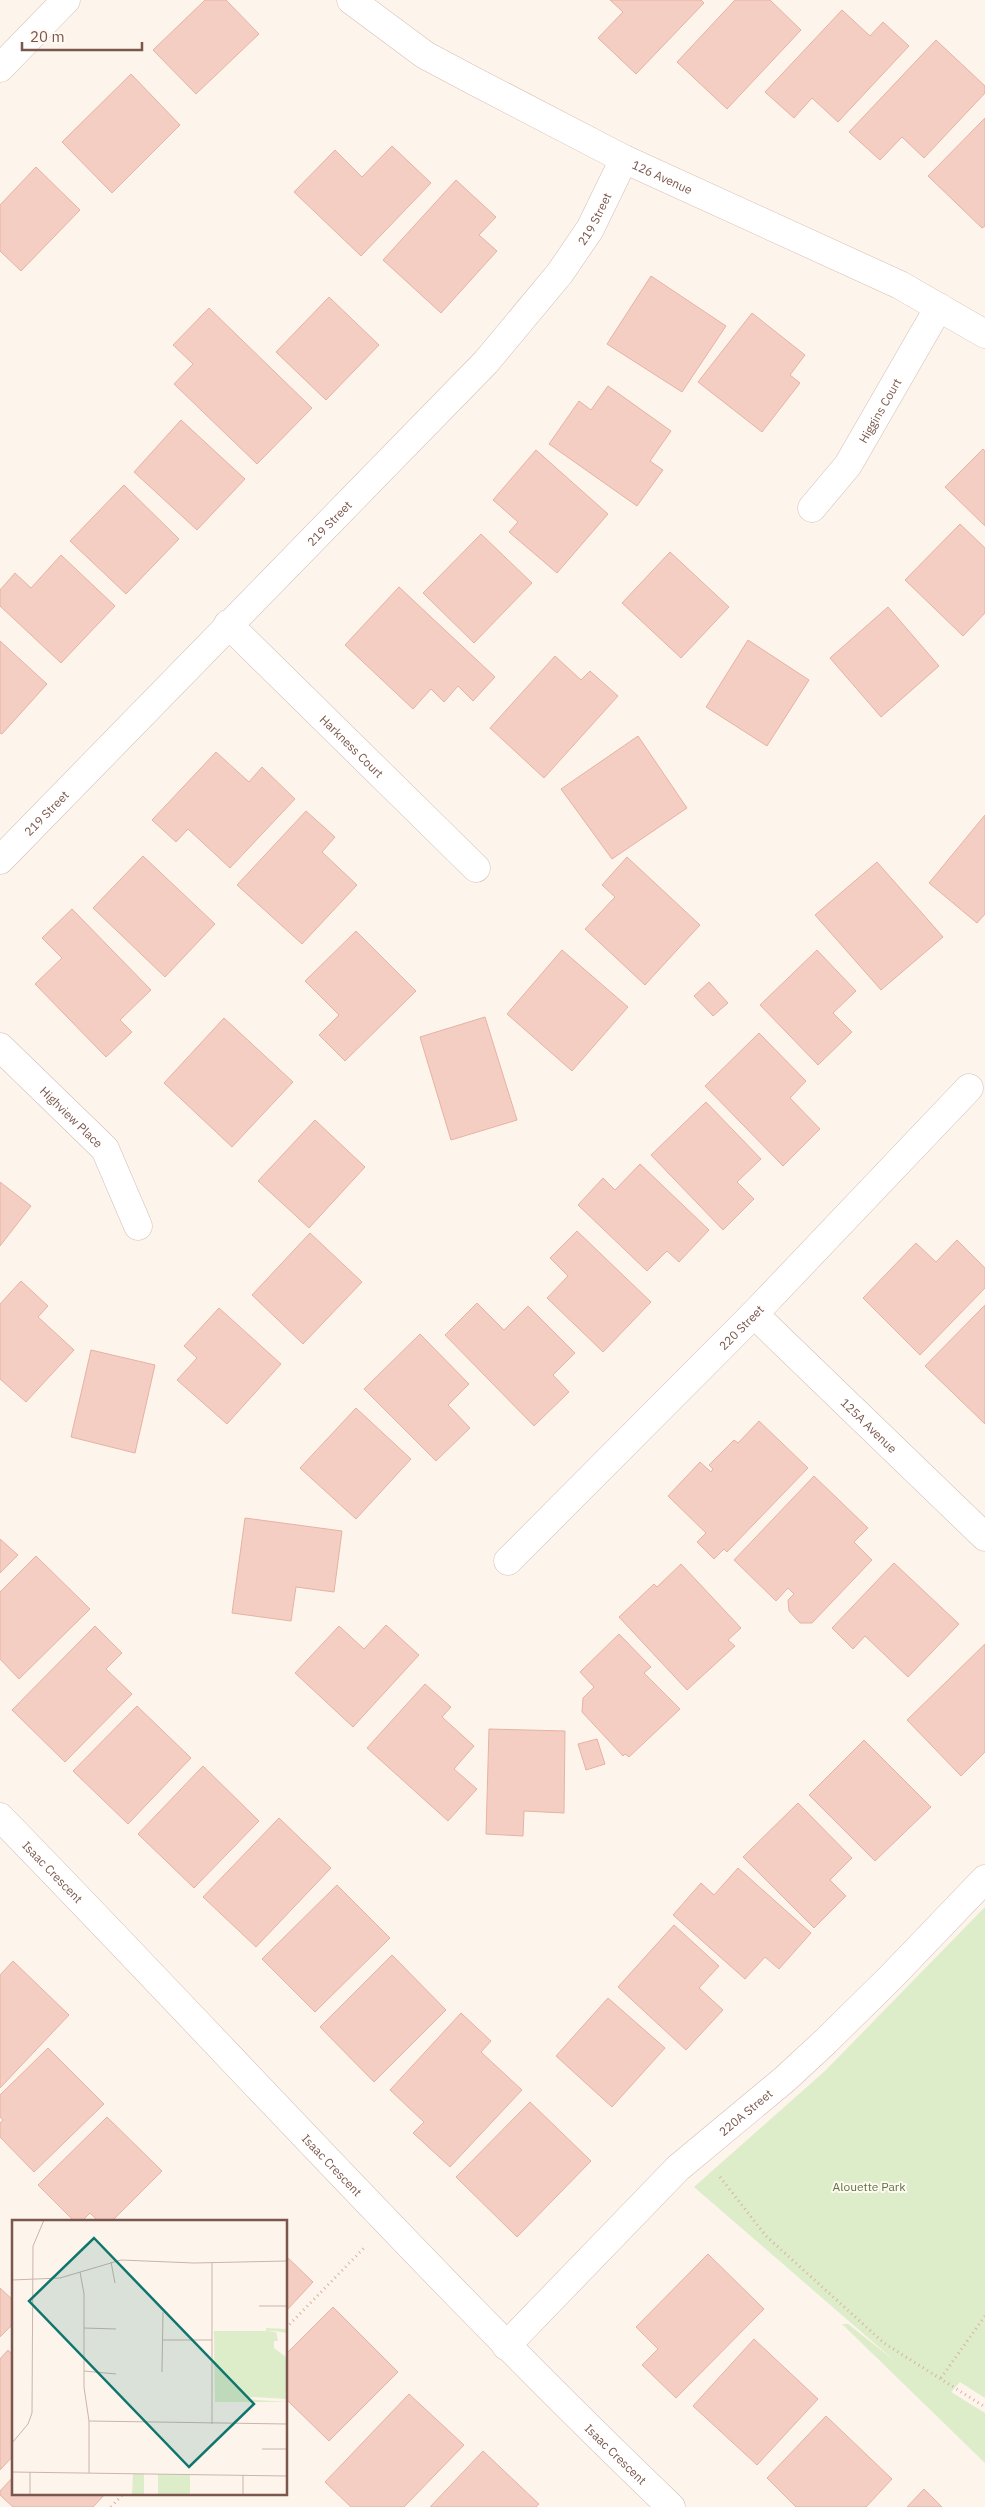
<svg xmlns="http://www.w3.org/2000/svg" width="985" height="2507" font-family="'IBM Plex Sans',sans-serif">
  <style>
    .green { fill: #ddecc9 }
    .building { fill: #f4cec2; stroke: #e7b2a2 }
    .lines { fill: none; stroke-linecap: round; stroke-linejoin: round }
    .street-casing { stroke: #d3bcb3; stroke-width: 29 }
    .secondary-casing { stroke: #d8bdb2; stroke-width: 29 }
    .path { stroke: #dab1a4; stroke-width: 3; stroke-dasharray: 1 4; stroke-linecap: butt }
    .street { stroke: #fff; stroke-width: 28 }
    .secondary { stroke: #fff; stroke-width: 28 }
    .labels { text-anchor: middle; dominant-baseline: central; stroke-width: 4; stroke-linejoin: round; paint-order: stroke }
    .street-label { font-size: 12px; fill: #7a564c; stroke: #fff8f3 }
    .park-label { font-size: 12px; fill: #5a7a41; stroke: #fff8f3 }
    .inset-road { fill: none; stroke: #c9b5ac; stroke-width: 1 }
    .view { fill: #0f766e; fill-opacity: 0.15; stroke: #0f766e; stroke-width: 2.5 }
    .inset-edge { fill: none; stroke: #7a564c; stroke-width: 2.5 }
  </style>
  <rect width="100%" height="100%" fill="#fdf4ec"/>
  <!-- green -->
  <polygon class="green" points="985,1907 985,2398 960,2382 951,2392 985,2413 985,2463 842,2324 848,2324 895,2361 694,2187 825,2071"/>
  <!-- building -->
  <g class="building">
    <polygon points="205,0 226,0 259,34 196,94 153,50"/>
    <polygon points="610,0 701,0 704,3 636,74 598,38 623,12"/>
    <polygon points="735,0 770,0 801,30 727,109 677,62"/>
    <polygon points="842,10 870,36 883,22 909,46 838,122 812,98 794,118 765,92"/>
    <polygon points="936,40 985,86 985,93 924,158 902,137 880,160 849,132"/>
    <polygon points="131,74 180,125 112,193 62,142"/>
    <polygon points="985,118 985,226 982,228 928,176"/>
    <polygon points="392,146 431,183 361,256 294,192 335,150 362,177"/>
    <polygon points="36,167 80,210 21,271 0,251 0,205"/>
    <polygon points="456,180 496,217 479,235 497,251 441,313 383,260"/>
    <polygon points="651,276 726,326 682,392 607,344"/>
    <polygon points="329,297 379,345 326,400 276,352"/>
    <polygon points="209,308 312,408 257,464 174,384 193,364 173,345"/>
    <polygon points="752,313 805,355 790,375 800,383 762,432 698,382"/>
    <polygon points="608,386 671,431 650,461 663,470 637,506 549,444 579,401 591,410"/>
    <polygon points="181,420 245,479 197,530 134,472"/>
    <polygon points="983,449 985,451 985,526 945,487"/>
    <polygon points="536,450 608,514 557,573 509,532 518,522 493,500"/>
    <polygon points="124,485 179,539 126,594 70,541"/>
    <polygon points="960,524 985,548 985,613 963,636 905,580"/>
    <polygon points="481,534 532,583 474,643 423,593"/>
    <polygon points="670,552 729,607 681,658 622,603"/>
    <polygon points="61,555 115,606 61,663 0,606 0,590 15,573 31,588"/>
    <polygon points="399,587 495,677 473,701 458,686 444,702 431,689 413,709 345,645"/>
    <polygon points="888,607 939,666 881,717 830,658"/>
    <polygon points="748,640 809,680 767,746 706,707"/>
    <polygon points="0,641 47,684 2,734 0,733"/>
    <polygon points="555,656 581,680 590,671 618,696 544,778 490,728"/>
    <polygon points="638,736 687,808 612,859 561,789"/>
    <polygon points="216,752 249,782 262,767 295,799 230,868 188,829 176,842 152,820"/>
    <polygon points="306,811 335,837 322,852 357,885 302,944 237,885"/>
    <polygon points="985,815 985,914 977,923 929,883"/>
    <polygon points="143,856 215,924 165,977 93,908"/>
    <polygon points="627,857 700,925 645,985 585,929 615,897 602,885"/>
    <polygon points="877,862 943,937 881,990 815,915"/>
    <polygon points="72,909 151,990 120,1020 132,1032 106,1057 35,984 62,958 42,938"/>
    <polygon points="356,931 416,991 345,1061 319,1035 339,1015 305,981"/>
    <polygon points="562,950 628,1007 572,1071 507,1014"/>
    <polygon points="817,950 856,991 833,1013 852,1032 818,1065 760,1005"/>
    <polygon points="709,982 728,1003 713,1016 694,996"/>
    <polygon points="485,1017 517,1120 451,1140 420,1037"/>
    <polygon points="224,1018 293,1082 232,1147 164,1083"/>
    <polygon points="759,1033 806,1081 790,1098 820,1129 783,1166 705,1086"/>
    <polygon points="706,1102 761,1159 737,1182 754,1199 723,1230 651,1155"/>
    <polygon points="315,1120 365,1167 309,1228 258,1181"/>
    <polygon points="640,1164 709,1230 679,1262 667,1251 647,1271 578,1205 603,1178 615,1190"/>
    <polygon points="0,1182 31,1206 0,1246"/>
    <polygon points="577,1231 651,1302 603,1352 547,1298 568,1276 550,1258"/>
    <polygon points="310,1233 362,1282 303,1344 252,1295"/>
    <polygon points="957,1240 985,1268 985,1288 920,1355 863,1298 916,1243 936,1262"/>
    <polygon points="21,1281 48,1306 38,1317 74,1350 26,1402 0,1379 0,1304"/>
    <polygon points="477,1303 504,1330 528,1306 575,1353 553,1375 569,1392 534,1426 445,1335"/>
    <polygon points="985,1305 985,1424 925,1366"/>
    <polygon points="219,1308 281,1364 227,1424 177,1380 197,1358 184,1346"/>
    <polygon points="420,1334 469,1384 448,1405 470,1428 436,1461 364,1389"/>
    <polygon points="91,1350 155,1365 135,1453 71,1437"/>
    <polygon points="356,1408 411,1459 356,1519 300,1468"/>
    <polygon points="759,1421 808,1468 727,1552 724,1549 714,1559 697,1542 706,1533 668,1496 700,1462 711,1472 713,1469 709,1465 734,1440 738,1443"/>
    <polygon points="814,1476 868,1528 854,1542 872,1560 812,1623 800,1623 789,1611 788,1600 794,1594 788,1588 776,1601 734,1560"/>
    <polygon points="245,1518 342,1531 334,1592 296,1587 291,1621 232,1613"/>
    <polygon points="0,1539 18,1555 0,1573"/>
    <polygon points="36,1556 90,1609 19,1679 0,1659 0,1592"/>
    <polygon points="894,1563 959,1624 908,1677 865,1636 853,1649 832,1628"/>
    <polygon points="681,1564 741,1628 728,1640 735,1646 687,1690 619,1617 654,1584 657,1587"/>
    <polygon points="386,1625 419,1655 353,1727 295,1673 339,1626 364,1649"/>
    <polygon points="95,1626 122,1653 106,1669 132,1694 65,1762 12,1710"/>
    <polygon points="619,1634 651,1667 644,1673 680,1709 629,1757 625,1754 623,1756 582,1712 583,1698 594,1687 580,1672"/>
    <polygon points="985,1644 985,1752 961,1776 907,1720"/>
    <polygon points="425,1684 451,1707 442,1717 474,1746 454,1769 477,1789 448,1821 367,1748"/>
    <polygon points="137,1706 191,1758 128,1824 73,1771"/>
    <polygon points="489,1729 565,1731 564,1813 524,1811 523,1836 486,1834"/>
    <polygon points="597,1739 605,1764 586,1770 578,1744"/>
    <polygon points="864,1740 931,1807 875,1861 809,1795"/>
    <polygon points="203,1766 259,1821 194,1888 138,1834"/>
    <polygon points="798,1803 852,1858 830,1880 846,1896 814,1928 743,1857"/>
    <polygon points="279,1818 331,1868 256,1947 203,1897"/>
    <polygon points="738,1868 811,1933 779,1969 765,1957 745,1979 673,1915 701,1883 714,1895"/>
    <polygon points="337,1885 390,1938 315,2012 262,1959"/>
    <polygon points="674,1925 719,1966 699,1988 723,2010 686,2050 618,1987"/>
    <polygon points="392,1955 446,2010 374,2082 320,2027"/>
    <polygon points="13,1961 69,2015 0,2088 0,1975"/>
    <polygon points="608,1998 665,2048 612,2107 556,2056"/>
    <polygon points="461,2013 491,2041 481,2052 522,2090 450,2167 413,2133 424,2122 390,2090"/>
    <polygon points="48,2048 104,2104 34,2172 0,2137 0,2123 3,2120 0,2117 0,2095"/>
    <polygon points="530,2102 591,2161 517,2237 456,2177"/>
    <polygon points="107,2117 162,2171 112,2221 98,2221 90,2213 82,2221 74,2221 38,2185"/>
    <polygon points="708,2254 764,2309 676,2398 642,2365 658,2349 636,2327"/>
    <polygon points="286,2256 313,2282 286,2311"/>
    <polygon points="0,2288 14,2301 14,2323 0,2337"/>
    <polygon points="333,2307 398,2372 329,2441 286,2399 286,2354"/>
    <polygon points="754,2339 818,2399 757,2465 693,2406"/>
    <polygon points="8,2350 14,2356 14,2455 0,2470 0,2359"/>
    <polygon points="409,2394 464,2445 404,2507 351,2507 325,2482"/>
    <polygon points="826,2416 892,2479 866,2507 796,2507 767,2478"/>
    <polygon points="483,2451 539,2504 536,2507 430,2507"/>
    <polygon points="14,2476 14,2493 106,2493 93,2507 13,2507 0,2495 0,2491"/>
    <polygon points="924,2489 942,2507 907,2507"/>
  </g>
  <g class="lines">
    <defs>
      <g id="street">
        <polyline points="0,68 66,0"/>
        <path id="s1" d="M 812,508 L 848,465 L 939,307"/>
        <path id="s2" d="M 228,624 L 476,868"/>
        <path id="s3" d="M 0,860 L 486,362 L 560,273 L 590,229 L 624,159"/>
        <path id="s4" d="M 0,1047 L 105,1149 L 138,1226"/>
        <path id="s5" d="M 754,1314 L 985,1537"/>
        <path id="s6" d="M 508,1561 L 754,1314 L 969,1088"/>
        <path id="s7" d="M 0,1817 C 224,2047 439,2285 671,2507"/>
        <path id="s8" d="M 506,2346 L 678,2168 L 785,2079 L 826,2041 L 892,1976 L 985,1879"/>
      </g>
      <g id="secondary">
        <path id="s9" d="M 351,0 L 425,55 L 472,80 L 624,159 L 900,285 L 985,334"/>
      </g>
    </defs>
    <!-- street casing -->
    <use href="#street" class="street-casing"/>
    <!-- secondary casing -->
    <use href="#secondary" class="secondary-casing"/>
    <!-- path -->
    <g class="path">
      <polyline points="720,2177 766,2236 884,2343 985,2407"/>
      <polyline points="286,2328 364,2248"/>
      <polyline points="941,2378 985,2316"/>
      <polyline points="111,2507 124,2493"/>
    </g>
    <!-- street -->
    <use href="#street" class="street"/>
    <!-- secondary -->
    <use href="#secondary" class="secondary"/>
  </g>
  <g class="labels">
    <!-- street labels -->
    <g class="street-label">
      <text stroke="none"><textPath href="#s9" startOffset="359">126 Avenue</textPath></text>
      <text stroke="none"><textPath href="#s3" startOffset="876">219 Street</textPath></text>
      <text stroke="none"><textPath href="#s1" startOffset="119">Higgins Court</textPath></text>
      <text stroke="none"><textPath href="#s3" startOffset="471">219 Street</textPath></text>
      <text stroke="none"><textPath href="#s2" startOffset="174">Harkness Court</textPath></text>
      <text stroke="none"><textPath href="#s3" startOffset="66">219 Street</textPath></text>
      <text stroke="none"><textPath href="#s4" startOffset="100">Highview Place</textPath></text>
      <text stroke="none"><textPath href="#s6" startOffset="330">220 Street</textPath></text>
      <text stroke="none"><textPath href="#s5" startOffset="160">125A Avenue</textPath></text>
      <text stroke="none"><textPath href="#s7" startOffset="76">Isaac Crescent</textPath></text>
      <text stroke="none"><textPath href="#s8" startOffset="335">220A Street</textPath></text>
      <text stroke="none"><textPath href="#s7" startOffset="481">Isaac Crescent</textPath></text>
      <text stroke="none"><textPath href="#s7" startOffset="886">Isaac Crescent</textPath></text>
    </g>
    <!-- park labels -->
    <g class="park-label">
      <text x="869" y="2186">Alouette Park</text>
    </g>
  </g>
  <!-- overview -->
  <g transform="translate(12 2220)">
    <rect width="275" height="275" fill="#fdf4ec"/>
    <path d="M 254,108 L 275,109 L 275,113 L 263,111 L 256,112 L 264,112 L 266,121 L 262,121 L 262,128 L 275,138 L 275,179 L 241,177 L 233,179 L 275,182 L 203,182 L 202,111 L 254,111 ZM 121,254 L 132,254 L 132,275 L 120,275 ZM 146,254 L 178,255 L 178,275 L 146,275 Z" fill="#ddecc9"/>
    <path class="inset-road" d="M 99,42 L 103,63M 200,43 L 200,204M 68,52 L 72,74 L 72,167 L 77,201 L 77,253M 0,60 L 48,58 L 109,40 L 182,43 L 275,41M 247,86 L 275,86M 72,108 L 104,109M 151,120 L 200,120M 72,151 L 104,154M 150,152 L 151,92M 77,201 L 275,204M 0,223 L 16,204 L 20,193 L 21,26 L 32,0M 250,229 L 275,229M 0,252 L 275,256M 18,275 L 18,252M 231,275 L 231,255"/>
    <path class="view" d="M 82,18 L 242,184 L 177,247 L 17,81 Z"/>
    <rect width="275" height="275" class="inset-edge"/>
  </g>
  <!-- scale -->
  <path d="M22 42v8h120v-8" fill="none" stroke="#7a564c" stroke-width="2.5"/>
  <text x="30" y="42" font-size="15" fill="#7a564c" stroke="#fff8f3" stroke-width="4" paint-order="stroke">20 m</text>
</svg>
